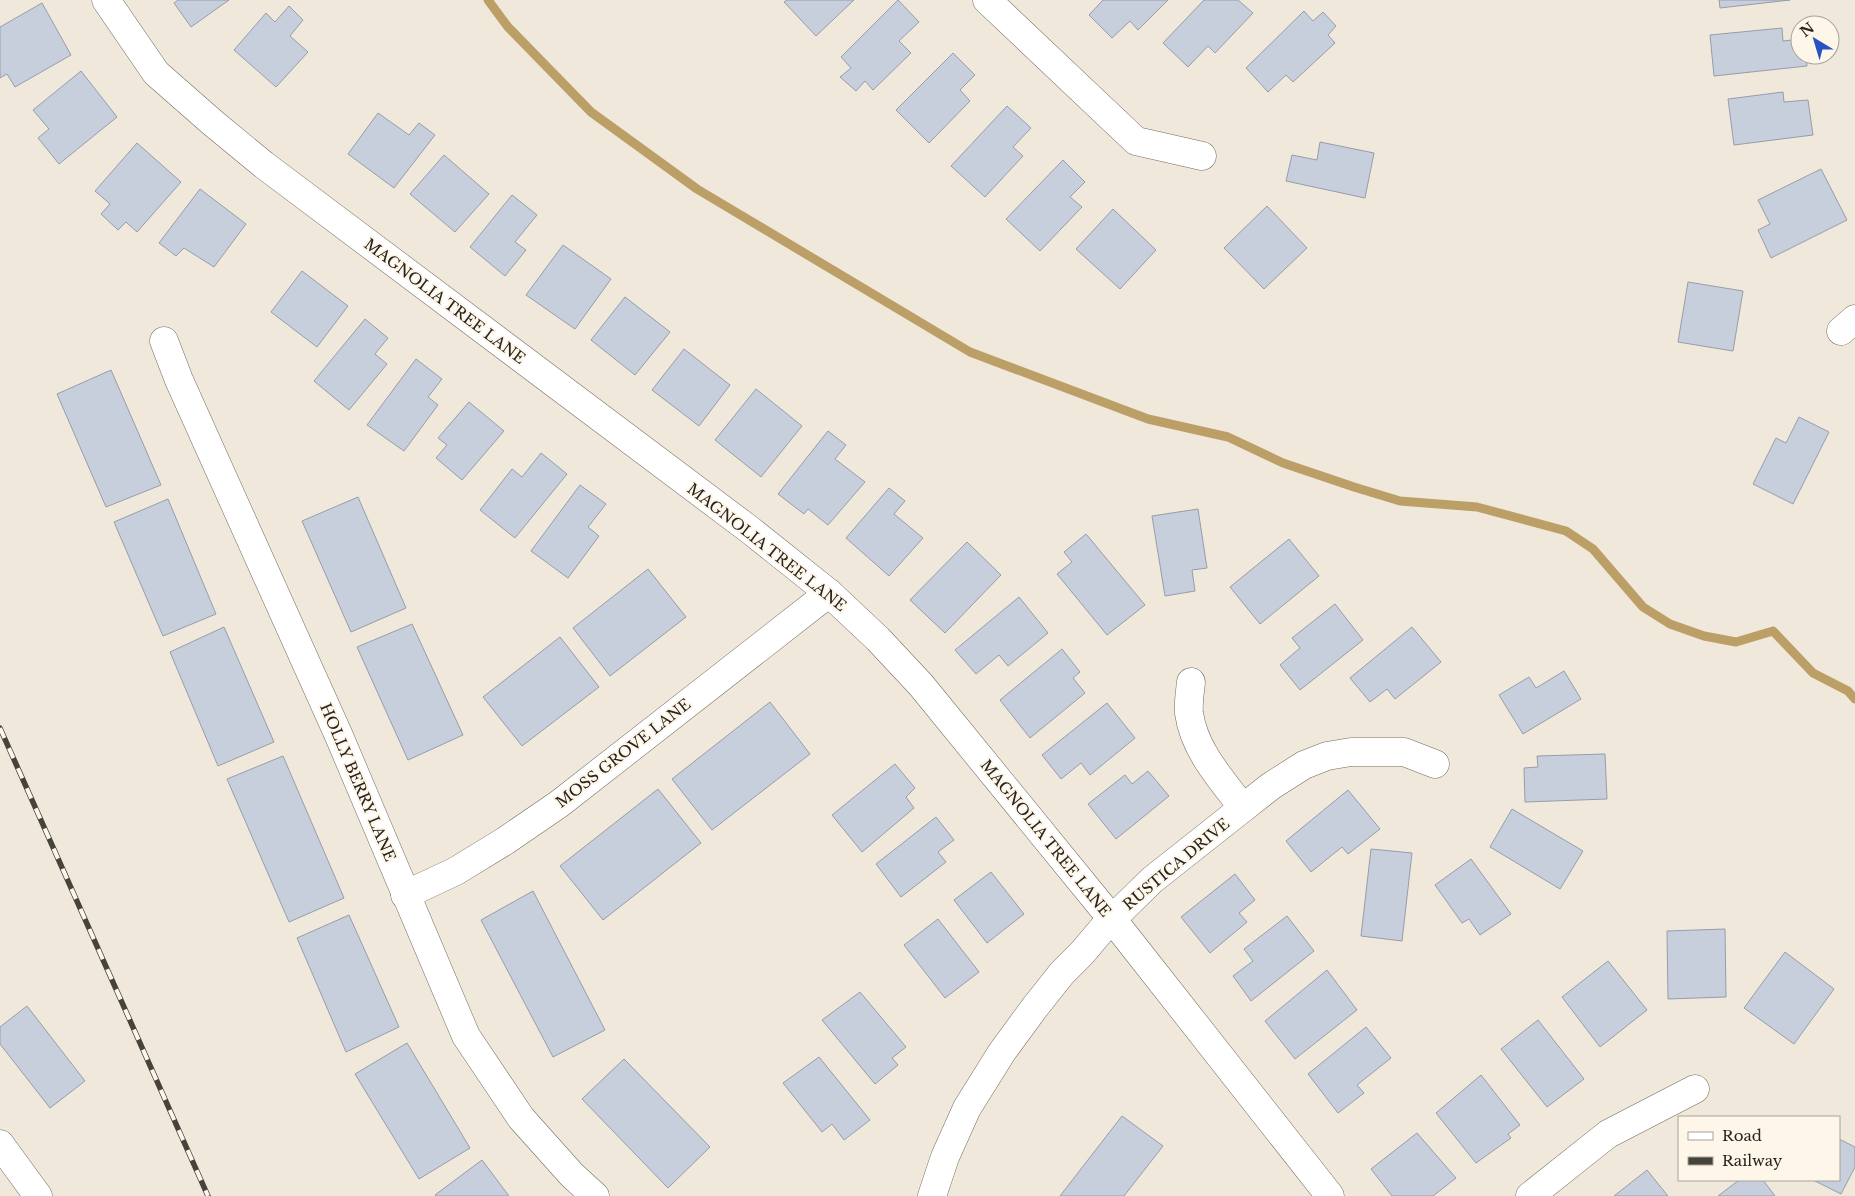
<svg xmlns="http://www.w3.org/2000/svg" width="1855" height="1196" font-family="'Libre Baskerville',serif">
  <style>
    .lines { fill: none; stroke-linecap: round; stroke-linejoin: round }
    .stream { stroke: #bc9f67; stroke-width: 9 }
    .building { fill: #c7cedc; stroke: #969daa }
    .street-casing { stroke: #736c60; stroke-width: 29 }
    .secondary-casing { stroke: #736c60; stroke-width: 29 }
    .street { stroke: #fff; stroke-width: 28 }
    .secondary { stroke: #fff; stroke-width: 28 }
    .rail-casing { stroke: #46423c; stroke-width: 5.5 }
    .rail { stroke: #fef6e8; stroke-width: 4; stroke-dasharray: 11; stroke-linecap: butt }
    .labels { text-anchor: middle; dominant-baseline: central; stroke-width: 4; stroke-linejoin: round; paint-order: stroke }
    .street-label { font-size: 15px; fill: #27241f; stroke: #fef6e8 }
  </style>
  <rect width="100%" height="100%" fill="#f0e8da"/>
  <g class="lines">
    <!-- stream -->
    <polyline class="stream" points="488,0 508,27 591,112 697,189 970,352 1148,419 1228,437 1283,463 1354,487 1400,501 1477,507 1566,531 1593,549 1643,607 1670,624 1704,636 1736,642 1773,631 1813,673 1848,691 1855,699"/>
  </g>
  <!-- building -->
  <g class="building">
    <polygon points="178,0 229,0 191,27 174,3"/>
    <polygon points="787,0 854,0 816,36 784,2"/>
    <polygon points="898,0 919,22 899,41 911,53 873,90 865,81 856,91 840,77 851,68 841,57"/>
    <polygon points="1103,0 1168,0 1138,30 1130,21 1112,38 1089,15"/>
    <polygon points="1204,0 1238,0 1253,13 1215,53 1208,46 1188,67 1163,43"/>
    <polygon points="1719,0 1790,0 1720,8"/>
    <polygon points="42,3 71,55 15,87 7,74 0,78 0,27"/>
    <polygon points="289,6 303,20 290,36 308,52 276,87 234,50 266,13 275,22"/>
    <polygon points="1304,11 1313,21 1323,12 1336,26 1328,35 1335,43 1293,82 1286,75 1268,92 1246,68"/>
    <polygon points="1782,28 1783,41 1800,39 1800,55 1806,55 1807,66 1714,76 1710,35"/>
    <polygon points="953,53 975,75 960,90 970,101 929,143 896,110"/>
    <polygon points="81,71 117,117 59,164 38,138 49,129 33,110"/>
    <polygon points="1783,92 1784,102 1808,100 1813,135 1734,145 1728,99"/>
    <polygon points="1007,106 1031,128 1013,147 1023,156 985,197 951,166"/>
    <polygon points="378,113 409,135 419,123 435,135 394,188 348,154"/>
    <polygon points="1320,142 1374,153 1365,198 1286,181 1292,155 1317,160"/>
    <polygon points="137,143 181,182 137,232 126,222 118,230 101,214 110,204 95,191"/>
    <polygon points="444,155 489,194 455,232 410,194"/>
    <polygon points="1063,160 1085,182 1070,197 1082,207 1040,251 1006,219"/>
    <polygon points="1821,169 1847,220 1771,258 1758,230 1770,224 1758,200"/>
    <polygon points="200,189 246,224 214,267 184,248 176,256 159,243"/>
    <polygon points="512,195 537,215 515,242 526,250 505,276 470,247"/>
    <polygon points="1267,206 1307,248 1264,289 1224,248"/>
    <polygon points="1113,209 1156,250 1120,289 1076,249"/>
    <polygon points="563,245 611,279 575,329 526,295"/>
    <polygon points="302,271 348,306 317,347 271,312"/>
    <polygon points="1688,282 1743,291 1733,351 1678,342"/>
    <polygon points="625,297 670,332 635,375 591,340"/>
    <polygon points="365,319 388,338 375,354 387,364 349,410 314,381"/>
    <polygon points="684,349 730,385 699,426 652,390"/>
    <polygon points="416,359 442,379 428,397 438,405 404,451 367,425"/>
    <polygon points="111,370 161,485 106,507 57,394"/>
    <polygon points="756,389 802,426 761,477 715,440"/>
    <polygon points="469,402 504,431 462,480 436,458 447,445 438,438"/>
    <polygon points="1799,417 1829,432 1793,504 1753,484 1776,438 1786,443"/>
    <polygon points="828,431 846,445 835,459 865,482 828,525 808,509 804,514 778,494"/>
    <polygon points="541,453 567,474 515,538 480,510 512,469 522,477"/>
    <polygon points="580,485 606,504 588,527 599,536 568,578 531,551"/>
    <polygon points="889,488 905,501 894,514 923,538 889,576 846,538"/>
    <polygon points="358,497 406,608 351,632 302,521"/>
    <polygon points="168,499 216,614 163,636 114,522"/>
    <polygon points="1198,509 1207,568 1192,570 1195,591 1165,596 1152,516"/>
    <polygon points="1086,534 1145,605 1107,635 1057,574 1072,562 1064,552"/>
    <polygon points="1289,539 1319,576 1260,624 1230,587"/>
    <polygon points="967,542 1001,575 945,633 910,600"/>
    <polygon points="648,569 686,617 610,676 573,628"/>
    <polygon points="1019,597 1048,633 1008,666 999,655 976,674 955,650"/>
    <polygon points="1335,604 1363,640 1300,690 1280,665 1300,648 1292,638"/>
    <polygon points="412,624 463,735 408,760 357,647"/>
    <polygon points="224,627 274,742 218,766 170,652"/>
    <polygon points="1412,627 1441,662 1395,699 1387,689 1370,702 1350,678"/>
    <polygon points="560,637 599,687 522,746 483,697"/>
    <polygon points="1062,649 1080,672 1073,678 1085,693 1030,738 1000,700"/>
    <polygon points="1564,671 1581,699 1523,734 1499,695 1529,677 1536,688"/>
    <polygon points="770,702 810,754 712,830 672,779"/>
    <polygon points="1107,703 1135,738 1090,775 1081,763 1061,779 1042,755"/>
    <polygon points="1605,754 1607,799 1525,802 1524,768 1538,767 1537,756"/>
    <polygon points="283,756 344,898 289,922 227,779"/>
    <polygon points="895,764 915,788 906,797 914,808 862,852 832,815"/>
    <polygon points="1148,771 1169,796 1116,839 1088,804 1125,775 1132,784"/>
    <polygon points="658,789 701,843 603,920 560,866"/>
    <polygon points="1348,790 1380,829 1348,854 1342,847 1311,872 1286,841"/>
    <polygon points="1512,809 1583,851 1560,889 1490,847"/>
    <polygon points="936,817 954,840 938,852 946,862 901,897 876,864"/>
    <polygon points="1371,849 1412,853 1402,941 1361,936"/>
    <polygon points="1471,859 1511,914 1480,935 1469,919 1462,923 1435,885"/>
    <polygon points="991,872 1024,914 987,943 954,900"/>
    <polygon points="1235,874 1255,900 1239,913 1247,922 1210,953 1181,917"/>
    <polygon points="533,891 605,1030 553,1057 481,920"/>
    <polygon points="349,915 399,1027 346,1052 297,938"/>
    <polygon points="1287,916 1314,951 1251,1001 1233,976 1253,961 1244,949"/>
    <polygon points="938,919 979,972 945,998 904,945"/>
    <polygon points="1725,929 1726,997 1668,999 1667,931"/>
    <polygon points="1785,952 1834,989 1794,1044 1744,1008"/>
    <polygon points="1608,961 1647,1010 1600,1047 1562,997"/>
    <polygon points="1327,970 1357,1010 1295,1059 1265,1021"/>
    <polygon points="860,992 906,1047 892,1058 898,1065 875,1084 822,1020"/>
    <polygon points="27,1006 85,1081 50,1108 0,1044 0,1027"/>
    <polygon points="1538,1020 1584,1079 1547,1107 1501,1049"/>
    <polygon points="1366,1027 1391,1058 1357,1085 1364,1093 1338,1113 1308,1074"/>
    <polygon points="407,1043 470,1148 419,1179 355,1074"/>
    <polygon points="819,1057 870,1120 844,1140 832,1124 822,1132 783,1083"/>
    <polygon points="624,1059 710,1147 668,1188 582,1099"/>
    <polygon points="1481,1075 1520,1125 1508,1134 1511,1138 1476,1163 1436,1113"/>
    <polygon points="1122,1116 1163,1146 1124,1196 1060,1196"/>
    <polygon points="1417,1133 1456,1178 1433,1196 1392,1196 1371,1169"/>
    <polygon points="1839,1139 1855,1147 1855,1167 1841,1194 1813,1180 1839,1180"/>
    <polygon points="482,1160 509,1196 436,1196 435,1195"/>
    <polygon points="1647,1170 1668,1196 1614,1196"/>
    <polygon points="1739,1180 1763,1180 1775,1196 1718,1196"/>
  </g>
  <g class="lines">
    <defs>
      <g id="street">
        <polyline points="106,0 156,73 213,123 264,165 750,530 829,593 878,639 921,685 1120,929 1330,1196"/>
        <polyline points="987,0 1136,141 1202,156"/>
        <polyline points="1841,331 1855,319"/>
        <polyline points="164,341 179,380 339,736 466,1036 521,1118 572,1175 595,1196"/>
        <path d="M 1191,682 C 1190,692 1188,703 1189,713 C 1194,750 1221,779 1243,808"/>
        <polyline points="405,895 456,871 505,841 559,804 829,593"/>
        <polyline points="932,1196 945,1157 967,1108 1002,1052 1035,1007 1062,973 1082,953 1104,927 1152,880 1243,808 1271,786 1304,765 1327,756 1351,752 1404,752 1435,764"/>
        <polyline points="1530,1196 1608,1134 1695,1089"/>
      </g>
      <polyline id="secondary" points="0,1144 38,1196"/>
    </defs>
    <!-- street casing -->
    <use href="#street" class="street-casing"/>
    <!-- secondary casing -->
    <use href="#secondary" class="secondary-casing"/>
    <!-- street -->
    <use href="#street" class="street"/>
    <!-- secondary -->
    <use href="#secondary" class="secondary"/>
    <defs>
      <polyline id="rail" points="0,728 208,1196"/>
    </defs>
    <!-- rail casing -->
    <use href="#rail" class="rail-casing"/>
    <!-- rail -->
    <use href="#rail" class="rail"/>
  </g>
  <g class="labels">
    <!-- street labels -->
    <g class="street-label">
      <text transform="translate(445 301) rotate(37)">MAGNOLIA TREE LANE</text>
      <text transform="translate(767 547) rotate(38)">MAGNOLIA TREE LANE</text>
      <text transform="translate(623 753) rotate(-38)">MOSS GROVE LANE</text>
      <text transform="translate(358 782) rotate(67)">HOLLY BERRY LANE</text>
      <text transform="translate(1046 838) rotate(51)">MAGNOLIA TREE LANE</text>
      <text transform="translate(1176 864) rotate(-40)">RUSTICA DRIVE</text>
    </g>
  </g>
  <!-- legend -->
  <rect x="1678" y="1116" width="162" height="65" fill="#fef6e8" stroke="#a8a298"/>
  <rect x="1688" y="1132" width="25" height="8" fill="#ffffff" stroke="#a8a298"/>
  <text x="1722" y="1141" font-size="15" fill="#27241f">Road</text>
  <rect x="1688" y="1157" width="25" height="8" fill="#46423c" stroke="#a8a298"/>
  <text x="1722" y="1166" font-size="15" fill="#27241f">Railway</text>
  <!-- north arrow -->
  <g transform="translate(1815 40) rotate(322)"><circle r="24" fill="#fef6e8" stroke="#a8a298"/>
  <path d="M0-4L9 19L0 12L-9 19Z" fill="#2553c1"/>
  <text y="-8" font-size="14" font-weight="bold" text-anchor="middle" fill="#27241f">N</text>
  </g>
</svg>
